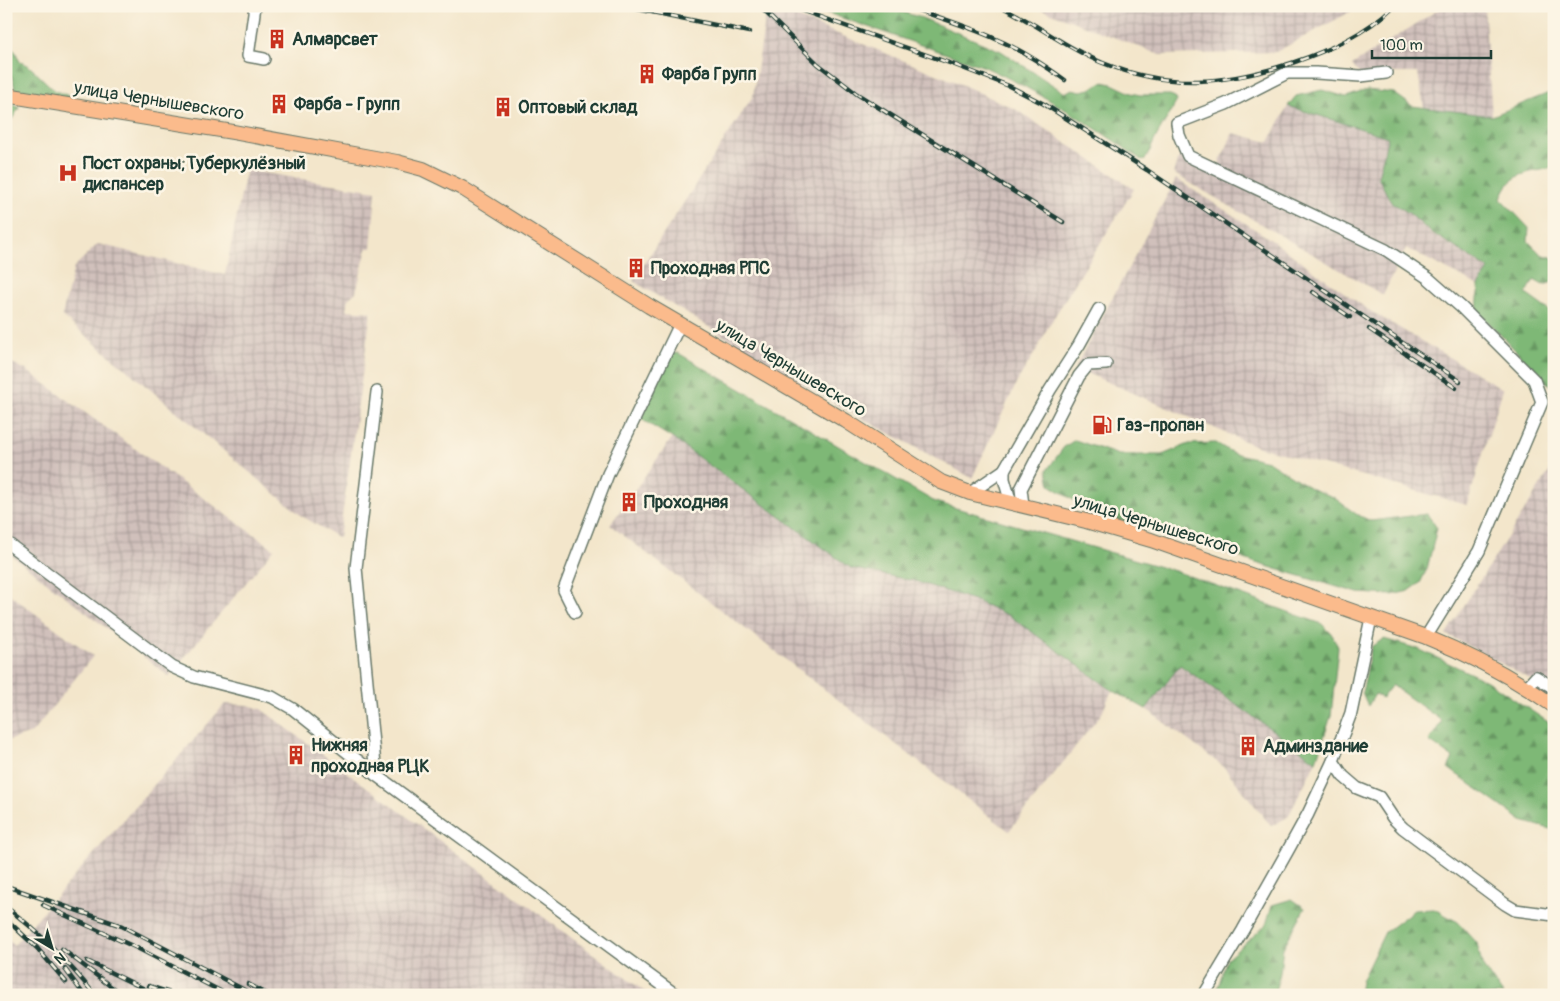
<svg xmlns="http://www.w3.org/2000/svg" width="1560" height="1001" font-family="Pangolin,sans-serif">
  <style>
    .industrial { fill: url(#industrial-grid) }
    .forest { fill: url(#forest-firs); stroke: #4e7a55 }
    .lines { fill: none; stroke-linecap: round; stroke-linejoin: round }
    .minor-casing { stroke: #697869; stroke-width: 14 }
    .major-casing { stroke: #697869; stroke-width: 16 }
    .minor { stroke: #fff; stroke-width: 11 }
    .major { stroke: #fbbb8c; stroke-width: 14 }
    .rail-casing { stroke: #1f3d34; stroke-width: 4.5 }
    .rail { stroke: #fcf5e5; stroke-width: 2.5; stroke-dasharray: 8; stroke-linecap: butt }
    .labels { text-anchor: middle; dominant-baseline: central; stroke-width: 5; stroke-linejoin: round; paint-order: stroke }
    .poi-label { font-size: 18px; font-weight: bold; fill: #1f3d34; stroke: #fcf5e5; text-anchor: start }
    .street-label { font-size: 18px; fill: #1f3d34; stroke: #fcf5e5 }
  </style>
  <defs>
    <pattern id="industrial-grid" width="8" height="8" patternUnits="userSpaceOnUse" patternTransform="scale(1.25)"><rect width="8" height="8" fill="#d0c0bb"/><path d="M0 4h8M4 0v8" fill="none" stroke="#a89d99"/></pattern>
    <pattern id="forest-firs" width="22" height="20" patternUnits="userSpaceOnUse" patternTransform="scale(1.25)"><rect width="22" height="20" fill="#7eb876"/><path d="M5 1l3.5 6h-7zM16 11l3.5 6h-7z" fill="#679762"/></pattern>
  </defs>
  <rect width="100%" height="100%" fill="#fcf5e5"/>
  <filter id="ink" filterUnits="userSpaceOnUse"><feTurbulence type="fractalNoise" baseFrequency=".02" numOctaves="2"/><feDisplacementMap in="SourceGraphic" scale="10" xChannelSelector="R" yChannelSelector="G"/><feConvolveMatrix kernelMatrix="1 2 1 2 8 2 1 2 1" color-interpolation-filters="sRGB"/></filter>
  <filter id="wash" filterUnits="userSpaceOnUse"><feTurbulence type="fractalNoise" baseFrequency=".0096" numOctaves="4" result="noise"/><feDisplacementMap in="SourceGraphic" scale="20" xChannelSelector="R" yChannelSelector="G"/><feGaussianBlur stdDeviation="1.12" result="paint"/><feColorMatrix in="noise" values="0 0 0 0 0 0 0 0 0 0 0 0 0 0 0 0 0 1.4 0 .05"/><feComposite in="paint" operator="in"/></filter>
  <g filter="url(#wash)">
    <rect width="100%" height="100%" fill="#f3e6cb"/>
    <!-- industrial -->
    <g class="industrial">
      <polygon points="1033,6 1361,6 1276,52 1160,55"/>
      <polygon points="1444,6 1484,6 1492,116 1424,108 1418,73 1386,73 1361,76 1352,65"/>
      <polygon points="777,9 963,85 1017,110 1134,189 1048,327 1039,346 1019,378 972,478 836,404 633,281 753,96 765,20 770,12"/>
      <polygon points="1288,106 1388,137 1378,177 1391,202 1409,213 1428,231 1489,269 1479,286 1406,248 1383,295 1173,173 1181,152 1219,164 1233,133 1269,142"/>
      <polygon points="246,170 376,191 371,248 367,248 356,292 348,299 346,310 371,312 339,538 302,516 62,316 74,267 98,244 225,275"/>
      <polygon points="1176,179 1267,237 1367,309 1503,389 1467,505 1256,446 1075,368"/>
      <polygon points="6,360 26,370 274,549 169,676 6,551"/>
      <polygon points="672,438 851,568 915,581 974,600 1010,616 1112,690 1102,713 1009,831 610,525 625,504 622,502 627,496 630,497"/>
      <polygon points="1554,464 1554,685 1530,679 1446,634"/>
      <polygon points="6,592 93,656 32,733 6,741"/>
      <polygon points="1179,665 1316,761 1288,817 1271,826 1224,767 1146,709"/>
      <polygon points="225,704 248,705 261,709 649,995 6,995 6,937 14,945"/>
    </g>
    <!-- forest -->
    <g class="forest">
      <path d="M 807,6 L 882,6 L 922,18 L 1001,51 L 1065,93 L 1072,89 L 1081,91 L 1090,89 L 1096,85 L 1103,82 L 1112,84 L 1131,93 L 1140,95 L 1170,95 L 1175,97 L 1177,101 L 1156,137 L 1147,157 L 1144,160 L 1140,159 C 1091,124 1040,92 985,67 Z"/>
      <polygon points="6,44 15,51 20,62 28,65 54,90 70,96 67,100 15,91 13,78 6,68"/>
      <path d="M 1322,90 L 1346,97 L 1367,90 L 1394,93 L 1412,106 L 1492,116 L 1554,91 L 1554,168 C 1530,172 1509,172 1501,199 L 1529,228 L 1528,241 L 1541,254 L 1554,258 L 1553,282 L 1543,285 L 1534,280 L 1526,294 L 1554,314 L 1554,388 L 1552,388 C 1526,363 1503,336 1477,311 L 1479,286 L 1489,269 L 1428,230 L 1409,213 L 1391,202 L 1378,177 L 1388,137 L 1288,106 L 1296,96 Z"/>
      <polygon points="6,103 11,103 19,108 12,119 6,120"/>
      <polygon points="678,353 935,502 1175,571 1322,624 1331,633 1338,647 1331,716 1316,761 1180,665 1146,709 1112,690 1010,616 974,600 915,581 851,568 672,438 641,419 670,354"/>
      <polygon points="1075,440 1119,455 1162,455 1189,444 1216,443 1233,453 1268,461 1312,489 1333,497 1356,514 1371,521 1427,514 1437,528 1427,569 1420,583 1409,591 1392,595 1358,593 1256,563 1214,548 1095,514 1050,485 1047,470 1064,447"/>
      <path d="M 1384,639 L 1418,649 L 1487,681 L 1554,726 L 1554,830 L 1522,821 L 1448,768 L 1453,758 L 1429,741 L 1442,721 L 1392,685 L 1382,698 L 1375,694 L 1368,706 L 1362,692 C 1367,677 1367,661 1372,646 Z"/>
      <polygon points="1292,899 1305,908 1283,948 1280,973 1274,995 1213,995 1219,984 1227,959 1266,925 1272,905"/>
      <polygon points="1434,909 1458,922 1477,943 1482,965 1503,995 1359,995 1361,981 1385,932 1414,910"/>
    </g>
  </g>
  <g filter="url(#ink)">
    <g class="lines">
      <defs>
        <g id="minor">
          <polyline points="255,6 248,56 264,59"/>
          <polyline points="1386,73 1361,76 1316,73 1287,73 1226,104 1177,123 1179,135 1188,156 1386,250 1428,278 1461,307 1534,380 1542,402 1479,551 1426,637"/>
          <polyline points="1004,470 1004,479 1011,503"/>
          <polyline points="970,493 1004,470 1050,390 1079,345 1099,309"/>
          <polyline points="1023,505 1021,489 1079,376 1088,365 1106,364"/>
          <polyline points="6,542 172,667 194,677 272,697 293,709 376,775 676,995"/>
          <polyline points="575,612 564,590 608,474 680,324"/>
          <polyline points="1526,688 1536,677 1554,688"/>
          <polyline points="1333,761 1343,776 1357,788 1379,797 1393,818 1403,828 1505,904 1515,910 1554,915"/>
          <polyline points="376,775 356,568 377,392"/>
          <polyline points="1204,995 1243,930 1287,852 1308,814 1333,761 1351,713 1371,618"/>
        </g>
        <path id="major" d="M 6,95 L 233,132 L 397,162 L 423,169 L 462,188 L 649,306 L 846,421 L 941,482 L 970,493 L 1086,521 L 1151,540 L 1426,637 C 1471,655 1514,678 1554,706"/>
      </defs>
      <!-- minor casing -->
      <use href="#minor" class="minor-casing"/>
      <!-- major casing -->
      <use href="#major" class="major-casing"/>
      <!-- minor -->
      <use href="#minor" class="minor"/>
      <!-- major -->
      <use href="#major" class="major"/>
      <defs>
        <g id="rail">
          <polyline points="623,6 749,32"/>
          <polyline points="759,6 818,64 857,94 1063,222"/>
          <polyline points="789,6 955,65 1009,86 1044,104 1147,170 1367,319 1460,381"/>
          <path d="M 906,6 C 937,17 968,26 998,40 C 1022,50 1044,65 1065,80"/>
          <path d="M 1000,6 C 1036,23 1067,49 1103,63 C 1169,90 1226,84 1292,63 C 1330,50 1365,34 1394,6"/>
          <polyline points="1313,292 1350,317"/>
          <polyline points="1369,329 1456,388"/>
          <polyline points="6,886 122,926 254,995"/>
          <polyline points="43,905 139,949 228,995"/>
          <path d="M 6,907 C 42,934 66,960 95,995"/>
          <polyline points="6,919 37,948 66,982"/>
          <polyline points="62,949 122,995"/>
          <polyline points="87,961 157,995"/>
          <polyline points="65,969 84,995"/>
          <polyline points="248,984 269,995"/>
          <polyline points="149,986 176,995"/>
        </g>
      </defs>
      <!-- rail casing -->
      <use href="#rail" class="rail-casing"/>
      <!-- rail -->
      <use href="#rail" class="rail"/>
    </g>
  </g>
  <!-- icons -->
  <defs>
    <symbol id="building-bare" viewBox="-9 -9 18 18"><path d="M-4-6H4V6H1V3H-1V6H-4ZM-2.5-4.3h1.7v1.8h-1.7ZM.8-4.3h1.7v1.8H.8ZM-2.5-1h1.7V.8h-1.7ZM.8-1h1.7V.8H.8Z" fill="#c8321e" stroke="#fcf5e5" stroke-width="2.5" paint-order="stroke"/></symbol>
    <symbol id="hospital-bare" viewBox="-9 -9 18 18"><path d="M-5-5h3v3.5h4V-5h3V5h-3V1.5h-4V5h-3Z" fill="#c8321e" stroke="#fcf5e5" stroke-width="2.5" paint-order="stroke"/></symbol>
    <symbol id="fuel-bare" viewBox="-9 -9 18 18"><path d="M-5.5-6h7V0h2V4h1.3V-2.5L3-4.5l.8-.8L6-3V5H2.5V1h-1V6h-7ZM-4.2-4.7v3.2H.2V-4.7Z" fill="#c8321e" stroke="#fcf5e5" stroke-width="2.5" paint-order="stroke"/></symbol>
  </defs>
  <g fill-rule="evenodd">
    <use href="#building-bare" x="263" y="25" width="28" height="28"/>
    <use href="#building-bare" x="633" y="60" width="28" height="28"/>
    <use href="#building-bare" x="265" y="90" width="28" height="28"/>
    <use href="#building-bare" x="489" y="93" width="28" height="28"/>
    <use href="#hospital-bare" x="54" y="159" width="28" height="28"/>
    <use href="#building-bare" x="622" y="254" width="28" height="28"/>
    <use href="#fuel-bare" x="1088" y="411" width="28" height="28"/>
    <use href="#building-bare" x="615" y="488" width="28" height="28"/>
    <use href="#building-bare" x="1234" y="732" width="28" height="28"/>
    <use href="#building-bare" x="282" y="741" width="28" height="28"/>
  </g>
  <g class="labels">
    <!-- poi labels -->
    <g class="poi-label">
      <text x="292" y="39">Алмарсвет</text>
      <text x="662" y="74">Фарба Групп</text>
      <text x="294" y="104">Фарба - Групп</text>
      <text x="518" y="107">Оптовый склад</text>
      <text x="83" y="163">Пост охраны;Туберкулёзный<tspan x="83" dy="21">диспансер</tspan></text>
      <text x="651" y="268">Проходная РПС</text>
      <text x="1117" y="425">Газ-пропан</text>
      <text x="644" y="502">Проходная</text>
      <text x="311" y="745">Нижняя<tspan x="311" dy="21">проходная РЦК</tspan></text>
      <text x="1263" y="746">Админздание</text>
    </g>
    <!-- street labels -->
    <g class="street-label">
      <text transform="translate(159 101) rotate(9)">улица Чернышевского</text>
      <text transform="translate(791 368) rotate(31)">улица Чернышевского</text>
      <text transform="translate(1156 525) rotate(17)">улица Чернышевского</text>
    </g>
  </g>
  <!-- margin -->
  <rect width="1560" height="1001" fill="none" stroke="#fcf5e5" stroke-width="25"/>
  <!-- north arrow -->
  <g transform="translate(52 948) rotate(142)" stroke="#fcf5e5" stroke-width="4" paint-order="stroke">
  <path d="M0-4L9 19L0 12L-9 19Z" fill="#1f3d34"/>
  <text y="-8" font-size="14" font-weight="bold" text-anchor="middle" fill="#1f3d34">N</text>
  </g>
  <!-- scale -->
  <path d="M1372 50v8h119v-8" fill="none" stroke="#1f3d34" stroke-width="2.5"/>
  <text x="1380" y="50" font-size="15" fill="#1f3d34" stroke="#fcf5e5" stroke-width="4" paint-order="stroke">100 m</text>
</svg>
